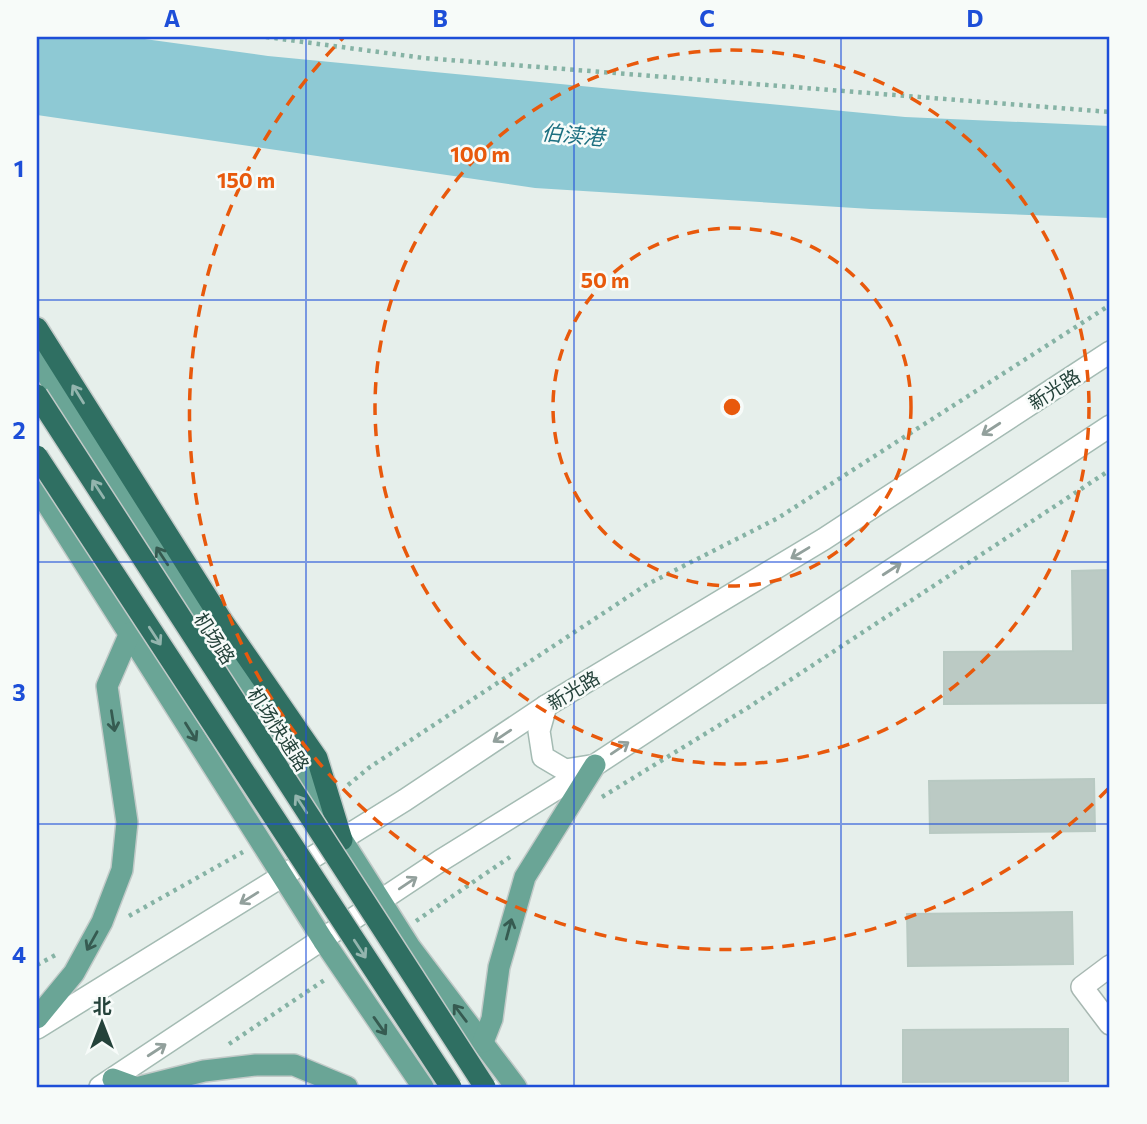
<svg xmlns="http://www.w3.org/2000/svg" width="1147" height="1124" font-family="Commissioner,'Noto Sans SC',sans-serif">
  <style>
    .water { fill: #8ec9d4 }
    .building { fill: #bbcac4; stroke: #b8c9c2; stroke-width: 2 }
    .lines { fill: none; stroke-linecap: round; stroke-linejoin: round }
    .street-casing { stroke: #a8b8b2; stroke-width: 24 }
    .secondary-casing { stroke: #a4bbb3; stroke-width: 24 }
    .primary-casing { stroke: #c2cac8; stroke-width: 24 }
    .highway-casing { stroke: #c2cac8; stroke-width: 24 }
    .path { stroke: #86b3a5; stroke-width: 4.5; stroke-dasharray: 3.5 5; stroke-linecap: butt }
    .street { stroke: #fff; stroke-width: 21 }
    .secondary { stroke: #fff; stroke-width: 21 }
    .primary { stroke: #6aa596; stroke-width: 21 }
    .highway { stroke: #2f6f62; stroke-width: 21 }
    .highway-bridge-casing { stroke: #c2cac8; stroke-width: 24; stroke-linecap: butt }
    .highway-bridge { stroke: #2f6f62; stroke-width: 21 }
    .oneway { stroke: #93b5ae }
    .oneway2 { stroke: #92a09c }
    .oneway3 { stroke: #365b51 }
    .grid { fill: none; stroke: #1d4ed8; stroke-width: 2; stroke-opacity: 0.55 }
    .ring { fill: none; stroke: #e8590c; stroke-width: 3.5; stroke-dasharray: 12 9 }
    .labels { text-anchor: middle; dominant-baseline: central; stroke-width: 5; stroke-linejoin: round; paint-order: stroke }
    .street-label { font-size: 19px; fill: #24423a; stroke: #f7fbf9 }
    .water-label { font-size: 21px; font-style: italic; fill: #1c6f80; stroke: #f7fbf9 }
    .centre { fill: #e8590c; stroke: #f7fbf9; stroke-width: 3.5 }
    .ring-label { font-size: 21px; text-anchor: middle; font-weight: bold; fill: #e8590c; stroke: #f7fbf9; stroke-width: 5; stroke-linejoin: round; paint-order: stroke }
    .neatline { fill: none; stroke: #1d4ed8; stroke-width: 2.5 }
    .grid-label { font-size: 23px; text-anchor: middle; font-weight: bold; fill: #1d4ed8 }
  </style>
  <rect width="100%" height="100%" fill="#e6efeb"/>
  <!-- water -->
  <polygon class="water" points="37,37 130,37 268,56 905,117 1110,126 1110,218 871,209 535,188 37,115"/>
  <!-- building -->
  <g class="building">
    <polygon points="1110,570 1109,703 944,704 944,652 1073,651 1072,571"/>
    <polygon points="1094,779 1095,831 930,833 929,781"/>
    <polygon points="1072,912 1073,964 908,966 907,914"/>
    <polygon points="1068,1029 1068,1081 903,1082 903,1030"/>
  </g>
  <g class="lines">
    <defs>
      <polyline id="street" points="1110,966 1082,987 1110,1024"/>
      <g id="secondary">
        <polyline points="546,706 539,731 543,757 565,770 590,766"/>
        <polyline points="37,1028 405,800 546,706 824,539 1110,352"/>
        <polyline points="100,1087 440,861 595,765 1110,426"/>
      </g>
      <g id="primary">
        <polyline points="37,359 410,947 516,1087"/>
        <polyline points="37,488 323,940 423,1087"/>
        <polyline points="37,1018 74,973 102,922 122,870 127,822 107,686 130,633"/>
        <polyline points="483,1042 492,1019 499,967 525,877 595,765"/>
        <polyline points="113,1079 135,1087"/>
        <polyline points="140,1087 204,1071 256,1065 294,1065 347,1087"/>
      </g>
      <polyline id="highway" points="37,328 221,619 317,758 342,840"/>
    </defs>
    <!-- street casing -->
    <use href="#street" class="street-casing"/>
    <!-- secondary casing -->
    <use href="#secondary" class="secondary-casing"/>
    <!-- primary casing -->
    <use href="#primary" class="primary-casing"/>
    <!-- highway casing -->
    <use href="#highway" class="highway-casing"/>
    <!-- path -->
    <g class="path">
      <polyline points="266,37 424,58 1110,112"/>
      <polyline points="348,785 370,767 646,585 778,518 1110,305"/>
      <polyline points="602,797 749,707 1110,470"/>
      <polyline points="129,916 243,852"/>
      <polyline points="416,921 510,857"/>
      <polyline points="37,965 59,953"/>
      <polyline points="229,1044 326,979"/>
    </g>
    <!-- street -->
    <use href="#street" class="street"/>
    <!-- secondary -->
    <use href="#secondary" class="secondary"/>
    <!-- primary -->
    <use href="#primary" class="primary"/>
    <!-- highway -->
    <use href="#highway" class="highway"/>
    <defs>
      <g id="highway-bridge">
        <polyline points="37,395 485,1087"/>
        <polyline points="37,456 451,1087"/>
      </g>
    </defs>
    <!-- highway-bridge casing -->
    <use href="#highway-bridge" class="highway-bridge-casing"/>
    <!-- highway-bridge -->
    <use href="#highway-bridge" class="highway-bridge"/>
  </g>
  <!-- one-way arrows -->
  <defs><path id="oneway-shaft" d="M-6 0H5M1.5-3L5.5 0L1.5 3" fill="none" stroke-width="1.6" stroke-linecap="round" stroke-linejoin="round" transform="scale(1.75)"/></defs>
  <g class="oneway">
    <use href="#oneway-shaft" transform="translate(78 394) rotate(-122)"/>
    <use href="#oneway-shaft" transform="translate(98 489) rotate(-123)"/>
    <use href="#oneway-shaft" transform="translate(155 636) rotate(57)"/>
    <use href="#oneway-shaft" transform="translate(301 804) rotate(-123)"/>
    <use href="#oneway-shaft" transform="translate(360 949) rotate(57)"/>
  </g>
  <g class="oneway2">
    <use href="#oneway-shaft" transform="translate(991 429) rotate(147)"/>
    <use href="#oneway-shaft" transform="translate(800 553) rotate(149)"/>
    <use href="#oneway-shaft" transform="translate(892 569) rotate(-33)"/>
    <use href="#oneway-shaft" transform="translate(502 736) rotate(146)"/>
    <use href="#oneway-shaft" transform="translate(620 748) rotate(-34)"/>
    <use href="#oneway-shaft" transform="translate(408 883) rotate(-34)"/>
    <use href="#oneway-shaft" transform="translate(249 898) rotate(148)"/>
    <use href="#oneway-shaft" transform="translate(157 1050) rotate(-33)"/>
  </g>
  <g class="oneway3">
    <use href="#oneway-shaft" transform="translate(162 556) rotate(-123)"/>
    <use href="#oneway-shaft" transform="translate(113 721) rotate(81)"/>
    <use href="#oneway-shaft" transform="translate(191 732) rotate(58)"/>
    <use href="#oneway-shaft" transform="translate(509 929) rotate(-75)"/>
    <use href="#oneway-shaft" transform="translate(92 941) rotate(119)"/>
    <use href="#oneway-shaft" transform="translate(460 1013) rotate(-127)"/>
    <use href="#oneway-shaft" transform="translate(380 1026) rotate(55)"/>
  </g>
  <!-- grid -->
  <path class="grid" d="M 306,37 L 306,1087M 574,37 L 574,1087M 841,37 L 841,1087M 37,300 L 1110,300M 37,562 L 1110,562M 37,824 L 1110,824"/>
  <!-- distance rings -->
  <g class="ring">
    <circle cx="732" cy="407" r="179"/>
    <circle cx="732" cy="407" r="357"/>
    <path d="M1108 789A536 536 0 0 1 343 38"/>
  </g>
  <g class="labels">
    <!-- street labels -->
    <g class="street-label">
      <text transform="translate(1054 389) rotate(-33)">新光路</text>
      <text transform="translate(215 638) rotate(57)">机场路</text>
      <text transform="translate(573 690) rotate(-31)">新光路</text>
      <text transform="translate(279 729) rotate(57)">机场快速路</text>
    </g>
    <!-- water labels -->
    <g class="water-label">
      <text transform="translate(573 134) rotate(5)">伯渎港</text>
    </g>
  </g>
  <circle cx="732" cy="407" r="10" class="centre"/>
  <g class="ring-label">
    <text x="480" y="162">100 m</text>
    <text x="246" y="188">150 m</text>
    <text x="605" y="288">50 m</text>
  </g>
  <!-- border -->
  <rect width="1147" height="1124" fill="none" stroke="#f7fbf9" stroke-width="77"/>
  <!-- north arrow -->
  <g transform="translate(102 1023)" stroke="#f7fbf9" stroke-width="5" paint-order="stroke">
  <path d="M0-5L12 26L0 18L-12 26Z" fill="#24423a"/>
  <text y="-10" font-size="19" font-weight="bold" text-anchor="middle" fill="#24423a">北</text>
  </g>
  <rect x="38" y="38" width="1070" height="1048" class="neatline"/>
  <g class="grid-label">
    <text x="172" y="27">A</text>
    <text x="440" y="27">B</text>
    <text x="707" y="27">C</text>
    <text x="975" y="27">D</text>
    <text x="19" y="177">1</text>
    <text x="19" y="439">2</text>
    <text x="19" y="701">3</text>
    <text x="19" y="963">4</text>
  </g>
</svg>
